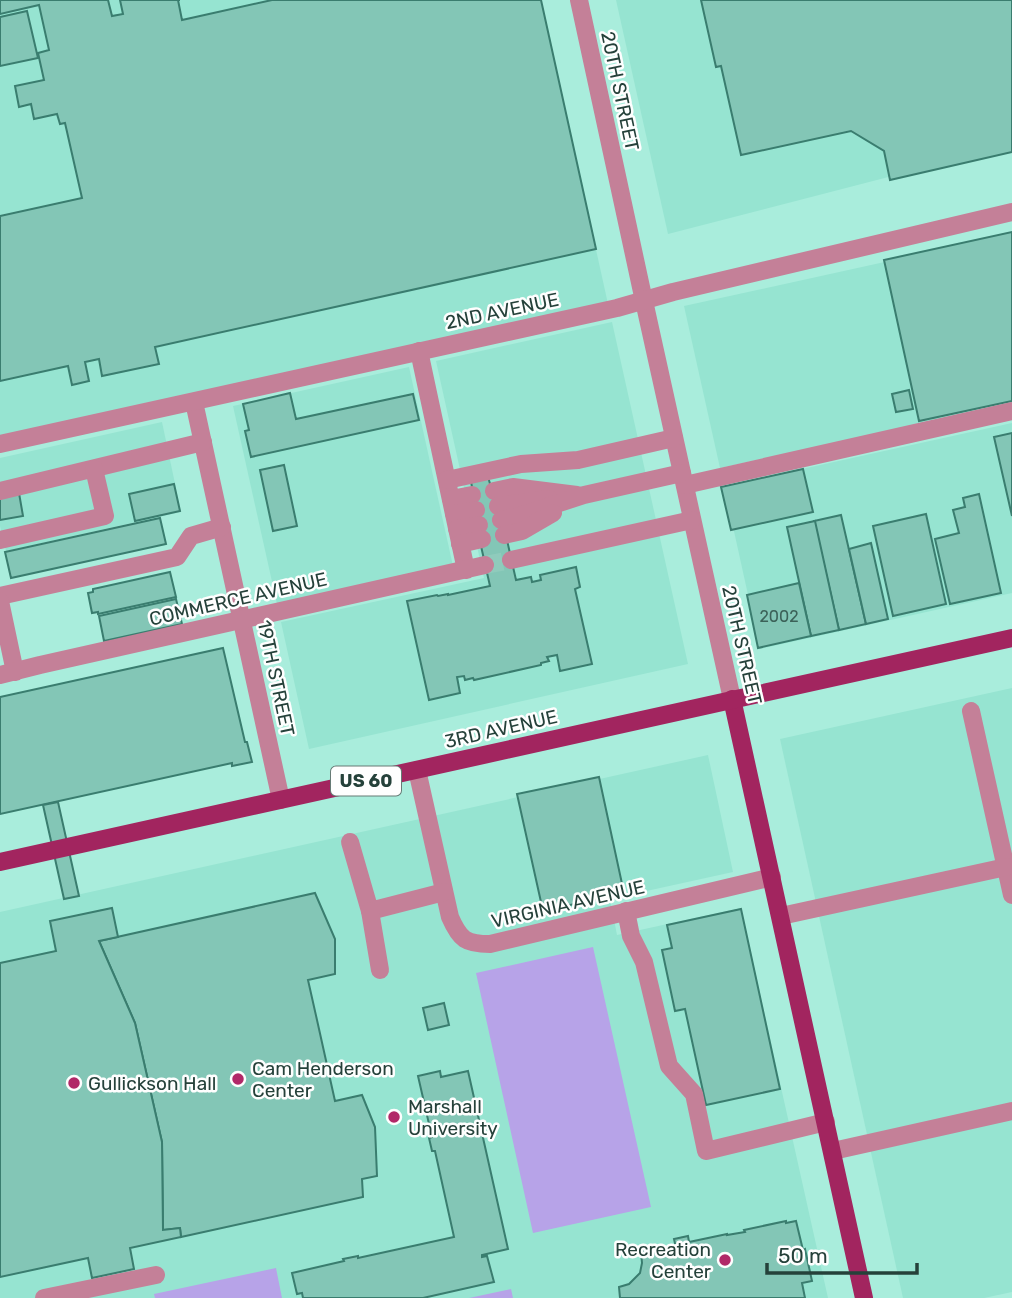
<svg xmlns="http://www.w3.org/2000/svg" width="1012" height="1298" font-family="Rubik,sans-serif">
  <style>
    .built { fill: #96e4d1 }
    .green { fill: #b7a3e8 }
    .building { fill: #83c6b6; stroke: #3a7d6f; stroke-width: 2 }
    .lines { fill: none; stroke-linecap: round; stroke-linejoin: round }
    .minor-tunnel { stroke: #8fcbbc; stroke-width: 18; stroke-dasharray: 18 9; stroke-linecap: butt }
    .minor { stroke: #c48098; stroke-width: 18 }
    .major { stroke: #a2255f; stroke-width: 18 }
    .poi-dot { fill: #b12868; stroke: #fefefe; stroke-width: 2.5 }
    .labels { text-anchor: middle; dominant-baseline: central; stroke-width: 5; stroke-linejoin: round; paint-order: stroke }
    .number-label { font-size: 16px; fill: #3c6259 }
    .shield { fill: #fefefe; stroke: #667a75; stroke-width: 2 }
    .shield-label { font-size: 18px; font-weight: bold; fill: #25413a }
    .street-label { font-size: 19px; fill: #25413a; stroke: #fefefe }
    .poi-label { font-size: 19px; fill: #25413a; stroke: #fefefe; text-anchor: start }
  </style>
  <rect width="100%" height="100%" fill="#a9eddc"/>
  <!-- built -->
  <g class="built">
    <polygon points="0,0 541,0 608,304 0,439"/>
    <polygon points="616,0 1012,0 1012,145 668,234"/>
    <polygon points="1012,234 1012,404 720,468 684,306"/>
    <polygon points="612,322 688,664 309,749 281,622 484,578 436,361"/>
    <polygon points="409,367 453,566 277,604 233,406"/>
    <polygon points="162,422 181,512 6,551 0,526 0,458"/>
    <polygon points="1012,423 1012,593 760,649 724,486"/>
    <polygon points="1012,688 1012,1292 984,1298 903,1298 780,739"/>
    <polygon points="708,755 733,872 610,899 617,935 741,908 828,1298 0,1298 0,912"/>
  </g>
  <!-- green -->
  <g class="green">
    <polygon points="593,947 651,1207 533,1233 476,973"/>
    <polygon points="276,1268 282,1298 155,1298 154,1294"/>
    <polygon points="511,1289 513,1298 469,1298"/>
  </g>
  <!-- building -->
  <g class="building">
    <polygon points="0,0 108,0 112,16 123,14 120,0 180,0 178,0 182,20 272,0 541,0 596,249 155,347 159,364 102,376 99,359 85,362 89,381 72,385 68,366 0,381 0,216 82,198 65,123 60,124 57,114 34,119 31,104 19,107 15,86 44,80 38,53 49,50 39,5 0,14"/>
    <polygon points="701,0 1012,0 1012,152 890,180 884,151 851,131 741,155 721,66 716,67"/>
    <polygon points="27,11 38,58 0,66 0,17"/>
    <polygon points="1012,232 1012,401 919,421 884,260"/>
    <polygon points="909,390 913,409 896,412 892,394"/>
    <polygon points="290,393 296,419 413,394 419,420 251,457 245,431 249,430 243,404"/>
    <polygon points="1012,433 1012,516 994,437"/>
    <polygon points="284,465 297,526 273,531 260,470"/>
    <polygon points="803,469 813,512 731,530 721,487"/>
    <polygon points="488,477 507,540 516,580 531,577 532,582 541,580 540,575 576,567 580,587 575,589 592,664 560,671 557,655 547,657 549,661 541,663 541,665 474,680 473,678 465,680 464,676 457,677 460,693 429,700 407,601 437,595 438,596 448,594 448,595 490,586 481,546 471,481"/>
    <polygon points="174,484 180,511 135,521 129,494"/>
    <polygon points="19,493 23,516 0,520 0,497"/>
    <polygon points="979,494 1001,593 950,604 935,539 959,533 953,510 965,507 963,498"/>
    <polygon points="926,514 946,604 893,616 873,526"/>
    <polygon points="841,515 866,624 839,630 814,521"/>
    <polygon points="160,518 166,544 11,578 5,552"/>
    <polygon points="815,521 839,630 811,636 787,527"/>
    <polygon points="871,543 888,619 866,624 849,549"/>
    <polygon points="170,572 176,597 98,614 98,612 92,613 88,593 93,592 93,589"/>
    <polygon points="799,583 811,636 758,648 747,595"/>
    <polygon points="176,599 182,624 104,641 99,616"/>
    <polygon points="223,648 245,742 247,742 252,762 232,766 232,763 0,814 0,697"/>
    <polygon points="599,777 624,893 543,911 517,794"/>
    <polygon points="58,802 79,896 64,899 43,805"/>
    <polygon points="315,893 335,939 335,974 308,980 317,1020 335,1101 362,1095 375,1127 377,1176 362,1179 363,1197 181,1237 180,1228 163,1230 162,1142 135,1023 99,941"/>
    <polygon points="112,908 118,937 99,941 135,1023 162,1142 163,1230 180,1228 181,1237 130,1248 134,1269 92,1278 88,1258 0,1277 0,963 56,951 50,921"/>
    <polygon points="741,909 780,1089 706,1105 685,1009 675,1011 662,950 672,948 667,925"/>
    <polygon points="444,1003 449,1025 428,1030 423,1008"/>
    <polygon points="440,1071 441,1077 468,1071 508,1249 482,1255 482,1257 487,1256 494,1282 423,1298 303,1298 302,1293 297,1294 292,1273 344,1261 343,1259 358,1256 358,1258 454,1237 435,1151 432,1151 429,1138 432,1137 418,1076"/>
    <polygon points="786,1221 786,1223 796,1221 803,1250 805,1249 812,1281 802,1283 805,1298 620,1298 619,1287 629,1284 640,1273 642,1263 641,1252 654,1249 655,1253 676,1248 674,1239 688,1236 689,1242 727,1234 727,1235 745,1232 744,1230"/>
  </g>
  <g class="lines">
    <!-- minor-tunnel -->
    <polyline class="minor-tunnel" points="485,565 511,560"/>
    <!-- minor -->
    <g class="minor">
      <polyline points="579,0 644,301 732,699"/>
      <polyline points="419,351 466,570"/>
      <polyline points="194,402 281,800"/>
      <polyline points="0,444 617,308 673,292 1012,212"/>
      <polyline points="447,480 521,464 578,460 674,438"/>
      <polyline points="685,485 1012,411"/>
      <polyline points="0,491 203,442"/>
      <polyline points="494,491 513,487 577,495"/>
      <polyline points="451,499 472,495"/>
      <polyline points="498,506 549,499"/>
      <polyline points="454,514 476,510"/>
      <polyline points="501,520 519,516 584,495 682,473"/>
      <polyline points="457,529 479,525"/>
      <polyline points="504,535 522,531 553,513"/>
      <polyline points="0,540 105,516 94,469"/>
      <polyline points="460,544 482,539"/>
      <polyline points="511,560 692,520"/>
      <polyline points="0,596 177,557 191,536 222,527"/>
      <polyline points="0,601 15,672"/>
      <polyline points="0,675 40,665 485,565"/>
      <polyline points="971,711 1012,895"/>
      <path d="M 417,770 L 450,917 C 460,940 466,944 490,944 L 772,877"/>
      <polyline points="350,842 370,911 444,892"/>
      <polyline points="370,911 380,970"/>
      <polyline points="626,911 631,936 644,962 669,1066 694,1094 706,1151 826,1122"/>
      <polyline points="781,916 1006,867"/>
      <polyline points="833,1151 1012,1111"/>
      <polyline points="44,1298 156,1275"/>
    </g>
    <!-- major -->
    <g class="major">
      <polyline points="732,699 864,1298"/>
      <polyline points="0,862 1012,638"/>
    </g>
  </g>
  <!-- markers -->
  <g class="poi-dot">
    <circle cx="238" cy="1079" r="7"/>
    <circle cx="74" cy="1083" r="7"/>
    <circle cx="394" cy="1117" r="7"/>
    <circle cx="725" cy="1260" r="7"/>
  </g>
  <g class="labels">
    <!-- number labels -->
    <g class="number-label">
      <text x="779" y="616">2002</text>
    </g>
    <!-- shield labels -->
    <rect class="shield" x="331" y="766.5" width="70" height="29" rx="5"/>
    <g class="shield-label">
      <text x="366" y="781">US 60</text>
    </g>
    <!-- street labels -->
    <g class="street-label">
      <text transform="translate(620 91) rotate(78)">20TH STREET</text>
      <text transform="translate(502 311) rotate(-12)">2ND AVENUE</text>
      <text transform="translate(238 599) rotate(-13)">COMMERCE AVENUE</text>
      <text transform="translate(742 645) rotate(77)">20TH STREET</text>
      <text transform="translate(276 678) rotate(78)">19TH STREET</text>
      <text transform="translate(501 729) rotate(-13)">3RD AVENUE</text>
      <text transform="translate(568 904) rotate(-13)">VIRGINIA AVENUE</text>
    </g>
    <!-- poi labels -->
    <g class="poi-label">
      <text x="252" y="1068">Cam Henderson<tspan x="252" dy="22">Center</tspan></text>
      <text x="88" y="1083">Gullickson Hall</text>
      <text x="408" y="1106">Marshall<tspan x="408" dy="22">University</tspan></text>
      <text x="711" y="1249" text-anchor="end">Recreation<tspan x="711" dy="22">Center</tspan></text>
    </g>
  </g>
  <!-- scale -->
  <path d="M767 1263v10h150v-10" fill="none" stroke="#25413a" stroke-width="3.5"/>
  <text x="778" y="1263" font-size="21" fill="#25413a" stroke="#fefefe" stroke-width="5" paint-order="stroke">50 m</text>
</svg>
